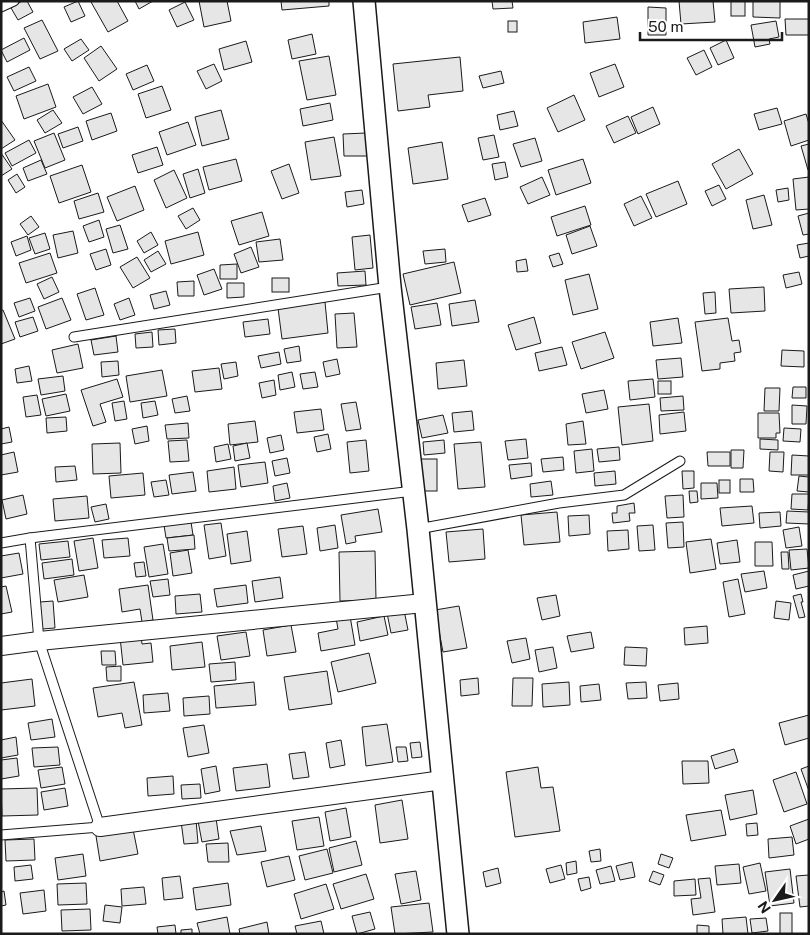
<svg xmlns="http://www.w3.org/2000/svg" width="810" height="935" font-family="'Public Sans',sans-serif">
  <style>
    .building { fill: #e6e6e6; stroke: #1a1a1a }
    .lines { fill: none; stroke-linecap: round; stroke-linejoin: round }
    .service-casing { stroke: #1a1a1a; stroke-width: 11 }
    .minor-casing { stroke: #1a1a1a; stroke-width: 20 }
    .tertiary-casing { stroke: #1a1a1a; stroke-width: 24 }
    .service { stroke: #fff; stroke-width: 9 }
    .minor { stroke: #fff; stroke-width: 18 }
    .tertiary { stroke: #fff; stroke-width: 21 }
  </style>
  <rect width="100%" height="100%" fill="#fff"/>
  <!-- building -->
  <g class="building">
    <polygon points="22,1 27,1 33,12 18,20 11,8"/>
    <polygon points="78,1 85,16 71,22 64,7"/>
    <polygon points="93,1 117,1 128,21 108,32 91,2"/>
    <polygon points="135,1 153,1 139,9"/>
    <polygon points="199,1 227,1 231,21 204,27"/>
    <polygon points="281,1 329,1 329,6 282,10"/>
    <polygon points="492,1 512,1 513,8 493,9"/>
    <polygon points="679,1 713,1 715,22 681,24"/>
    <rect x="731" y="1" width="14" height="15"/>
    <polygon points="753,1 780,1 780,18 753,17"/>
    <polygon points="185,2 194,20 177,27 169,10"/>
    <polygon points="648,7 666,8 666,35 648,35"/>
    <polygon points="617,17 620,39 585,43 583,22"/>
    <polygon points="785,19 809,19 809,35 786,35"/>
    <polygon points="42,20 58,51 40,59 24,28"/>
    <rect x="508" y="21" width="9" height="11"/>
    <polygon points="776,21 779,37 769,39 770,44 755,47 751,25"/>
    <polygon points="312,34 316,54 292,59 288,40"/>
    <polygon points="24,38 30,50 7,62 1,50"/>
    <polygon points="81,39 89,50 72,61 64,49"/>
    <polygon points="726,40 734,58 718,65 710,48"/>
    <polygon points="246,41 252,62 224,70 219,49"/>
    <polygon points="101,46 117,69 99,81 84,58"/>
    <polygon points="704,50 712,67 696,75 687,58"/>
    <polygon points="329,56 336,95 307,100 299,61"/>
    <polygon points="460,57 463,91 428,95 430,107 398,111 393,64"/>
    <polygon points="214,64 222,81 206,89 197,71"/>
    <polygon points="615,64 624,87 599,97 590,73"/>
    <polygon points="147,65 154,81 133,90 126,74"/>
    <polygon points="29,67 36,81 14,91 7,77"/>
    <polygon points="501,71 504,83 483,88 479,76"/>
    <polygon points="48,84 56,107 24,119 16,96"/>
    <polygon points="162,86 171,110 146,118 138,94"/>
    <polygon points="92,87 102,104 83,114 73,97"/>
    <polygon points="574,95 585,120 558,132 547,108"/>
    <polygon points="330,103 333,120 303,126 300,109"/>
    <polygon points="653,107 660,124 638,134 631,117"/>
    <polygon points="777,108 782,124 759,130 754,114"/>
    <polygon points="53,110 62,123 45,133 37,120"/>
    <polygon points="221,110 229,139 202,146 195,117"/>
    <polygon points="514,111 518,126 500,130 497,115"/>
    <polygon points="111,113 117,131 92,140 86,121"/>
    <polygon points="806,114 809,124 809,140 791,146 784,121"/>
    <polygon points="628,116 636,133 614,143 606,126"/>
    <polygon points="1,120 15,140 1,149"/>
    <polygon points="188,122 196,145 167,155 159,132"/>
    <polygon points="78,127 83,141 63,148 58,134"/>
    <polygon points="54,133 65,160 45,168 34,141"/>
    <polygon points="366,133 367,156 344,156 343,134"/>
    <polygon points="494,135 499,157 483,160 478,138"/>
    <polygon points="334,137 341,176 311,180 305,142"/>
    <polygon points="535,138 542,161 521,167 513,144"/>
    <polygon points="29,140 36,153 12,166 5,153"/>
    <polygon points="442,142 448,179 413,184 408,148"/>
    <polygon points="809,144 809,169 808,170 801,146"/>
    <polygon points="157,147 163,165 138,173 132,155"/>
    <polygon points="739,149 753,174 726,189 712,164"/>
    <polygon points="1,153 12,169 1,176"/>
    <polygon points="236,159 242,181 209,190 203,167"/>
    <polygon points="583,159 591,183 556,195 548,170"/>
    <polygon points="41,160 47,174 28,181 23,168"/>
    <polygon points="505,162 508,177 495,180 492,164"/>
    <polygon points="289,164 299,193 282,199 271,171"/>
    <polygon points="82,165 91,192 59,203 50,176"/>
    <polygon points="198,169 205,193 190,198 183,174"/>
    <polygon points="174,170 187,198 166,208 154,180"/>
    <polygon points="17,174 25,187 16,193 8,180"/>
    <polygon points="542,177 550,195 528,204 520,187"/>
    <polygon points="809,177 809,209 796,210 793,179"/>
    <polygon points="678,181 687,204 656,217 646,194"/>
    <polygon points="719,185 726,199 712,206 705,191"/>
    <polygon points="135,186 144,210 117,221 107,197"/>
    <polygon points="788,188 789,200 778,202 776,190"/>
    <polygon points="362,190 364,204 347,207 345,192"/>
    <polygon points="98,193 104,212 79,219 74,201"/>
    <polygon points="764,195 772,225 753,229 746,200"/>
    <polygon points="641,196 652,218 634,226 624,204"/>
    <polygon points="485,198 491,215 468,222 462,205"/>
    <polygon points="585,206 591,225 557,236 551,217"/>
    <polygon points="193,208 200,220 186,229 178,216"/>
    <polygon points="262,212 269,236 239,245 231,221"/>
    <polygon points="809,213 809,234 803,235 798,216"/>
    <polygon points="31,216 39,227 28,235 20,224"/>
    <polygon points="99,220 104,237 89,242 83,226"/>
    <polygon points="120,225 128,249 113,253 106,229"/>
    <polygon points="590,226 597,246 572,254 566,235"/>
    <polygon points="73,231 78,253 58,258 53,235"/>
    <polygon points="151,232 158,245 144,253 137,241"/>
    <polygon points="198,232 204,255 171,264 165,241"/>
    <polygon points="45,233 50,249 35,254 29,238"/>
    <polygon points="370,235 373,268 355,270 352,237"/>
    <polygon points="27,236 31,250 16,256 11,242"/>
    <polygon points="280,239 283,260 259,262 256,242"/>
    <polygon points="809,243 809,256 800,258 797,245"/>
    <polygon points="251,247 259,267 241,273 234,254"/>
    <polygon points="106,249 111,265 96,270 90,254"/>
    <polygon points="445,249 446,262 425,264 423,251"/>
    <polygon points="158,251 166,264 151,272 144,260"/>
    <polygon points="50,253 57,273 26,283 19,263"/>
    <polygon points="559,253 563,264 553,267 549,256"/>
    <polygon points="137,257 150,278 133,288 120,267"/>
    <polygon points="526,259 528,271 517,272 516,261"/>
    <polygon points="454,262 461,293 410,305 403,274"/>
    <polygon points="237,264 237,279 220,279 220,265"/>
    <polygon points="214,269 222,289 204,295 197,275"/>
    <polygon points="365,271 366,285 338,286 337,273"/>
    <polygon points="799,272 802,284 786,288 783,275"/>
    <polygon points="589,274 598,309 573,315 565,280"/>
    <polygon points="52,277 59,292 44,299 37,284"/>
    <rect x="272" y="278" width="17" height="14"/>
    <polygon points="194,281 194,296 178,296 177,282"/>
    <polygon points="227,283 244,283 244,297 227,298"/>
    <polygon points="764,287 765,311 731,313 729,289"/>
    <polygon points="95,288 104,315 86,320 77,294"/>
    <polygon points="166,291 170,305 154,309 150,295"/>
    <polygon points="715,292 716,313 705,314 703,293"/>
    <polygon points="30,298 35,311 19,317 14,303"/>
    <polygon points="62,298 71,320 46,329 38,307"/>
    <polygon points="129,298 135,315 120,320 114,304"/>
    <polygon points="475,300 479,322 452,326 449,304"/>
    <polygon points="325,302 328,333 282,339 278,308"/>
    <polygon points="437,303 441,325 415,329 411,307"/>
    <polygon points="1,310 3,310 15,339 1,344"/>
    <polygon points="354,313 357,347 337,348 335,314"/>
    <polygon points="33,317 38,331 20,337 15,322"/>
    <polygon points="534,317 541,343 516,350 508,325"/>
    <polygon points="678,318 682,343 653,346 650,322"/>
    <polygon points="728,318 732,341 739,340 741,352 734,353 735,361 720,363 720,369 702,371 695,322"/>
    <polygon points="268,319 270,334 245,337 243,322"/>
    <polygon points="175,329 176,343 159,345 158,330"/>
    <polygon points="152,332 153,347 136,348 135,334"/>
    <polygon points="605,332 614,358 581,369 572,342"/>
    <polygon points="116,336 118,352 94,355 91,340"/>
    <polygon points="78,344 83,368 57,373 52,350"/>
    <polygon points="299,346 301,361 287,363 284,349"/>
    <polygon points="562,347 567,365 539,371 535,353"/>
    <polygon points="782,350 804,351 804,367 781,366"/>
    <polygon points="279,352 281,364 261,368 258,356"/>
    <polygon points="681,358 683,377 658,379 656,360"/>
    <polygon points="337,359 340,374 326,377 323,362"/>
    <polygon points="464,360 467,386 438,389 436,363"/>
    <polygon points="118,361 119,375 102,377 101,362"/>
    <polygon points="236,362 238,376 224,379 221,364"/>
    <polygon points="29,366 32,381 17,383 15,369"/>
    <polygon points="219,368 222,389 195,392 192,371"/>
    <polygon points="162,370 167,396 130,402 126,376"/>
    <polygon points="292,372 295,387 280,390 278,375"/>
    <polygon points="315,372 318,387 303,389 300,374"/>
    <polygon points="63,376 65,391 41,395 38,379"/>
    <polygon points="117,379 123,397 100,404 106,422 93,426 81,390"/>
    <polygon points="653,379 655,397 630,400 628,381"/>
    <polygon points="274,380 276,395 262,398 259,383"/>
    <rect x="658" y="381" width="13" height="13"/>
    <polygon points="793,387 806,387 806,398 792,398"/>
    <polygon points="765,388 780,388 779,411 764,411"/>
    <polygon points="604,390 608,409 586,413 582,394"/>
    <polygon points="66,394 70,411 46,416 42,399"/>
    <polygon points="37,395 41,415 26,417 23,397"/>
    <polygon points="187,396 190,411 175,413 172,399"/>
    <polygon points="683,396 684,410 661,411 660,398"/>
    <polygon points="124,401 127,419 115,421 112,403"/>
    <polygon points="155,401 158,415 143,418 141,403"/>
    <polygon points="356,402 361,429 346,431 341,404"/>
    <polygon points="649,404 653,441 622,445 618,407"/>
    <polygon points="792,405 807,406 806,424 792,424"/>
    <polygon points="321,409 324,430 297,433 294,412"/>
    <polygon points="472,411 474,430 454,432 452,413"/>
    <polygon points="684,412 686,431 660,434 659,415"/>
    <polygon points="758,413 779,413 780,433 776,433 776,438 758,438"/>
    <polygon points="443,415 448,433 422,438 418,420"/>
    <polygon points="66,417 67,431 47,433 46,418"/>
    <polygon points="255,421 258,442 230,445 228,424"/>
    <polygon points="583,421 586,444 568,445 566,424"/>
    <polygon points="188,423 189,438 167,439 165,425"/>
    <polygon points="147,426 149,441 135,444 132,429"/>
    <polygon points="9,427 12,442 1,444 1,429"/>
    <polygon points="784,428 801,429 800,442 783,441"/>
    <polygon points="328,434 331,449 317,452 314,437"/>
    <polygon points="281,435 284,450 270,453 267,438"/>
    <polygon points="526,439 528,458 508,460 505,441"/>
    <polygon points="760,439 778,440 778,450 760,449"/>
    <polygon points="187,440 189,461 170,462 168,441"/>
    <polygon points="366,440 369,471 350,473 347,442"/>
    <polygon points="444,440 445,453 424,455 423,442"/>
    <polygon points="481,442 485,487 458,489 454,444"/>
    <polygon points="120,443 121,473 93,474 92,444"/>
    <polygon points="247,443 250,458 235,461 233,446"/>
    <polygon points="228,444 231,459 216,462 214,447"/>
    <polygon points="619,447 620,460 599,462 597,449"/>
    <polygon points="592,449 594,471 576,473 574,451"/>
    <polygon points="731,450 744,450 743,468 731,468"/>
    <polygon points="14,452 18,472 1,475 1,455"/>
    <polygon points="707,452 730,452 730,466 708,466"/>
    <polygon points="770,452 784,452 783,472 769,471"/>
    <polygon points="792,455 809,456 809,475 791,475"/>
    <polygon points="563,457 564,470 543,472 541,459"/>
    <polygon points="287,458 290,473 275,476 272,461"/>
    <rect x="421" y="459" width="16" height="32"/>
    <polygon points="265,462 268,483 241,487 238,465"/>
    <polygon points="531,463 532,476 511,479 509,465"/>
    <polygon points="75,466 77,480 56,482 55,467"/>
    <polygon points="234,467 236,489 209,492 207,471"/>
    <polygon points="615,471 616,484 595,486 594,473"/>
    <polygon points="682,471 694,471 694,488 683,489"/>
    <polygon points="193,472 196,491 172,494 169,475"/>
    <polygon points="143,473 145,495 111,498 109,476"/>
    <polygon points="799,476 809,477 809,492 797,491"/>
    <polygon points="740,479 753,479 754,492 740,492"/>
    <polygon points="166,480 169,495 154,497 151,482"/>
    <rect x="719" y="480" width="11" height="13"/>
    <polygon points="551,481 553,495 531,497 530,484"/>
    <polygon points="287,483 290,498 275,501 273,486"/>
    <polygon points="701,483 717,483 718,498 701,499"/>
    <polygon points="689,491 697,491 698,502 690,503"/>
    <polygon points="792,494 809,494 808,510 791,509"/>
    <polygon points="23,495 27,514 6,519 2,500"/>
    <polygon points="683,495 684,517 667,518 665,496"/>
    <polygon points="87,496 89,518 55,521 53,499"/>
    <polygon points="634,503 635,513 629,513 630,521 613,523 612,513 617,513 617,506"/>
    <polygon points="106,504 109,519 95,522 91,507"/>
    <polygon points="752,506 754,523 722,526 720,508"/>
    <polygon points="378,509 382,532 355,536 356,542 346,544 341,515"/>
    <polygon points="787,511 809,512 809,524 786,523"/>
    <polygon points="557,512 560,542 524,545 521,515"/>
    <polygon points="780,512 781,526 760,528 759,513"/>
    <polygon points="589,515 590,534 569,536 568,516"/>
    <polygon points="191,522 193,535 166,538 164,525"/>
    <polygon points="683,522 684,547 668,548 666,523"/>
    <polygon points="221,523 226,556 209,559 204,525"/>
    <polygon points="335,525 338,548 320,551 317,528"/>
    <polygon points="653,525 655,550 639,551 637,526"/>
    <polygon points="303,526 307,554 282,557 278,529"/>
    <polygon points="799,527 802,546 786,548 783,530"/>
    <polygon points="483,529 485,559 449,562 446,532"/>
    <polygon points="628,530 629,549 608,551 607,531"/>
    <polygon points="247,531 251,561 231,564 227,534"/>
    <polygon points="194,535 195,549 169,551 167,538"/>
    <polygon points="93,538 98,568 79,571 74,541"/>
    <polygon points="128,538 130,556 104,558 102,540"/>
    <polygon points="711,539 716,569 690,573 686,542"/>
    <polygon points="737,540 740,562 720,564 717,543"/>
    <polygon points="68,541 70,557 41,560 39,544"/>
    <polygon points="755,542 772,542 773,566 755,566"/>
    <polygon points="163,544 168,574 149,577 144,547"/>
    <polygon points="807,549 809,568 791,570 789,550"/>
    <polygon points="188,550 192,573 173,576 170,553"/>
    <polygon points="375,551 376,600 340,601 339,552"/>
    <polygon points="781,552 788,552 789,569 782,569"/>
    <polygon points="19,553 23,574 1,578 1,556"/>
    <polygon points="72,559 74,575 44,579 42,563"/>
    <polygon points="144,562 146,576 136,577 134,563"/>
    <polygon points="764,571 767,588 745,592 741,574"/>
    <polygon points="809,571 809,586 796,589 793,575"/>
    <polygon points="84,575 88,597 58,602 54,580"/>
    <polygon points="280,577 283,598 255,602 252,581"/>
    <polygon points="168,579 170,595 153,597 150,581"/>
    <polygon points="738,579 745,614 729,617 723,582"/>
    <polygon points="148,585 153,620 142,622 140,609 122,612 119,589"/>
    <polygon points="246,585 248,603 217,607 214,589"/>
    <polygon points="6,586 12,612 1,614 1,587"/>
    <polygon points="200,594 202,612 176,614 175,596"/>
    <polygon points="801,594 803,602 801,602 805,617 799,618 793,596"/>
    <polygon points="556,595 560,616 542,620 537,598"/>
    <polygon points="53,601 55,628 42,629 40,602"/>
    <polygon points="776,601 791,603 789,620 774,618"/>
    <polygon points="459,606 467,648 443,652 435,610"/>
    <polygon points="404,610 408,630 391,633 387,613"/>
    <polygon points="350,616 355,645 321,651 318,633 338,629 336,618"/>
    <polygon points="384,616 388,635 360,641 357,622"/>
    <polygon points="291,625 296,652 267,656 263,630"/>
    <polygon points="707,626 708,643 685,645 684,628"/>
    <polygon points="246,632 250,656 221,660 217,636"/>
    <polygon points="591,632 594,648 571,652 567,636"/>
    <polygon points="141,635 142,644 151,643 153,662 123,665 120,637"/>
    <polygon points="526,638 530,659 512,663 507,641"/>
    <polygon points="202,642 205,667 172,670 170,646"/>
    <polygon points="553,647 557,668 539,672 535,650"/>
    <polygon points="625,647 647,648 646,666 624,665"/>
    <polygon points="101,651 115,651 116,665 102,665"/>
    <polygon points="369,653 376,683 338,692 331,662"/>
    <polygon points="235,662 236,680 211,682 209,664"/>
    <polygon points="121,666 121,681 107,681 106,667"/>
    <polygon points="327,671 332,704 289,710 284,677"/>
    <polygon points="478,678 479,694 461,696 460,680"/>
    <polygon points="513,678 533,678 532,706 512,706"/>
    <polygon points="32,679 35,706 1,710 1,683"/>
    <polygon points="134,682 142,725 125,728 122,713 98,717 93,688"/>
    <polygon points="254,682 256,705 216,708 214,686"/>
    <polygon points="569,682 570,705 543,707 542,684"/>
    <polygon points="646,682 647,698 628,699 626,683"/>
    <polygon points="678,683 679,699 660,701 658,685"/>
    <polygon points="599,684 601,700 581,702 580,686"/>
    <polygon points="168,693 170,711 144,713 143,695"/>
    <polygon points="209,696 210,714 184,716 183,698"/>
    <polygon points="809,715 809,738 785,745 779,723"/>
    <polygon points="52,719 55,737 31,740 28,723"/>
    <polygon points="387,724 393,762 366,766 362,727"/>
    <polygon points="204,725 209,753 188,757 183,728"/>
    <polygon points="16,737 18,755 1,758 1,740"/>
    <polygon points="341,740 345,765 330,768 326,743"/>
    <polygon points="420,742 422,757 412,758 410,743"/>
    <polygon points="58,747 60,765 34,767 32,748"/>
    <polygon points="396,747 406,747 408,761 398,762"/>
    <polygon points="734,749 738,762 715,769 711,756"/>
    <polygon points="305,752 309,777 293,779 289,754"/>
    <polygon points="17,758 19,776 1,779 1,760"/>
    <polygon points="682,761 708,761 709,783 683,784"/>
    <polygon points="267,764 270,787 236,791 233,768"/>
    <polygon points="216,766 220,791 205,794 201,769"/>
    <polygon points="809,766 809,791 801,769"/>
    <polygon points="62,767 65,784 41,788 38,770"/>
    <polygon points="538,767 541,788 553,787 560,831 515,837 506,772"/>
    <polygon points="796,772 807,804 784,812 773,780"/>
    <polygon points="173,776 174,794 148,796 147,778"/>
    <polygon points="200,784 201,798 182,799 181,785"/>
    <polygon points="37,788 38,815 2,816 1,789"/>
    <polygon points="65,788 68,806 44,810 41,792"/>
    <polygon points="753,790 757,814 730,820 725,795"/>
    <polygon points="402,800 408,839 380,843 375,805"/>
    <polygon points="346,808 351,837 330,841 325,812"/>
    <polygon points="721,810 726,835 691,841 686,815"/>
    <polygon points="319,817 324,846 297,850 292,821"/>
    <polygon points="216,818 219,839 202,842 198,821"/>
    <polygon points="809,819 809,839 796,844 790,826"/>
    <polygon points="196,820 198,843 184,844 181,821"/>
    <polygon points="757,823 758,835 747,836 746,824"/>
    <polygon points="261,826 266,851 237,855 230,831"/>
    <polygon points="133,829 138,854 100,861 96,836"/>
    <polygon points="792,837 794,855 769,858 768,839"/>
    <polygon points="34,839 35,860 6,861 5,840"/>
    <polygon points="356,841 362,865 334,872 329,848"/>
    <polygon points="228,843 229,862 208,862 206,844"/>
    <polygon points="327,849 333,873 305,880 299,856"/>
    <polygon points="600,849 601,861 591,862 589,851"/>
    <polygon points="83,854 86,876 58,880 55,858"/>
    <polygon points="661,854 673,858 669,868 658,864"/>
    <polygon points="289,856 295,880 267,887 261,862"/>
    <polygon points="576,861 577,873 567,875 566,863"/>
    <polygon points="632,862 635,877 620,880 616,866"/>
    <polygon points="760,863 766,891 749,894 743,867"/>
    <polygon points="739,864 741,883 717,885 715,866"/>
    <polygon points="31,865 33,879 15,881 14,867"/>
    <polygon points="561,865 565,879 550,883 546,869"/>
    <polygon points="611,866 615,881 600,884 596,870"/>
    <polygon points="498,868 501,883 486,887 483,872"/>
    <polygon points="790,869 794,903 770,906 765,872"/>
    <polygon points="416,871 421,900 401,904 395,874"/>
    <polygon points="653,871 664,875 660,885 649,881"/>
    <polygon points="366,874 374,899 341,909 333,884"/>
    <polygon points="809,875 809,906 800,907 796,876"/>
    <polygon points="180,876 183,898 164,900 162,878"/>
    <polygon points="589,877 591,888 581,891 578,879"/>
    <polygon points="710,878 715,912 693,915 691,899 701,898 698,879"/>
    <polygon points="695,879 696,895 674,896 674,881"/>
    <polygon points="86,883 87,904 58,905 57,884"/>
    <polygon points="228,883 231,905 196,910 193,888"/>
    <polygon points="326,884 334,909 301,919 294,894"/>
    <polygon points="144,887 146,904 122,906 121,889"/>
    <polygon points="44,890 46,911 23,914 20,893"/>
    <polygon points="4,891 6,905 1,906 1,892"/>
    <polygon points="429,903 433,932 395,934 391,907"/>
    <polygon points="105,905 122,907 120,923 103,921"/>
    <polygon points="90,909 91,930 62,931 61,910"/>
    <polygon points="370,912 375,929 357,934 352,916"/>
    <rect x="780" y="913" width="12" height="21"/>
    <polygon points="227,917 230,934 200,934 197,923"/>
    <polygon points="746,917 748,934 723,934 722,919"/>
    <polygon points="766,918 768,931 752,933 750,919"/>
    <polygon points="321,921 324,934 297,934 295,926"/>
    <polygon points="267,922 269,934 240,934 239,929"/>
    <polygon points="175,925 176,934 158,934 157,927"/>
    <polygon points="697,925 709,926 709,934 697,934"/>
    <polygon points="192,929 192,934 181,934 181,930"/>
  </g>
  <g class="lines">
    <defs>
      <g id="service">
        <polyline points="1,7 14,1"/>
        <polyline points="74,337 389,287"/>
        <polyline points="418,529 559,503 624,495 680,461"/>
        <polyline points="1,543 30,538 413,491"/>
        <polyline points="1,835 100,827 39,641 30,538"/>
      </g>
      <g id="minor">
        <polyline points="1,646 39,641 424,603"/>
        <polyline points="100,827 443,780"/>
      </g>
      <polyline id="tertiary" points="364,1 390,287 418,529 458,934"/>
    </defs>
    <!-- service casing -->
    <use href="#service" class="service-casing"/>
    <!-- minor casing -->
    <use href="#minor" class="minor-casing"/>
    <!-- tertiary casing -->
    <use href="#tertiary" class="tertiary-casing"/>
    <!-- service -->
    <use href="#service" class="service"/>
    <!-- minor -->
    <use href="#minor" class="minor"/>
    <!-- tertiary -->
    <use href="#tertiary" class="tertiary"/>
  </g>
  <!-- border -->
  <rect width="810" height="935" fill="none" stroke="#1a1a1a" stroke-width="5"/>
  <!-- north arrow -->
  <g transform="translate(775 900) rotate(236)" stroke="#ffffff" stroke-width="4" paint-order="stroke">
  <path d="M0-4L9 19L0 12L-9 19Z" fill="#1a1a1a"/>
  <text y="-8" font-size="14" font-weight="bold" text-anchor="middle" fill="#1a1a1a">N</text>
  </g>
  <!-- scale -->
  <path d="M640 32v8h142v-8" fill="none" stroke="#1a1a1a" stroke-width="2.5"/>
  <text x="648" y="32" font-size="15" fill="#1a1a1a" stroke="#ffffff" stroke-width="4" paint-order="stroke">50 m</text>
</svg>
